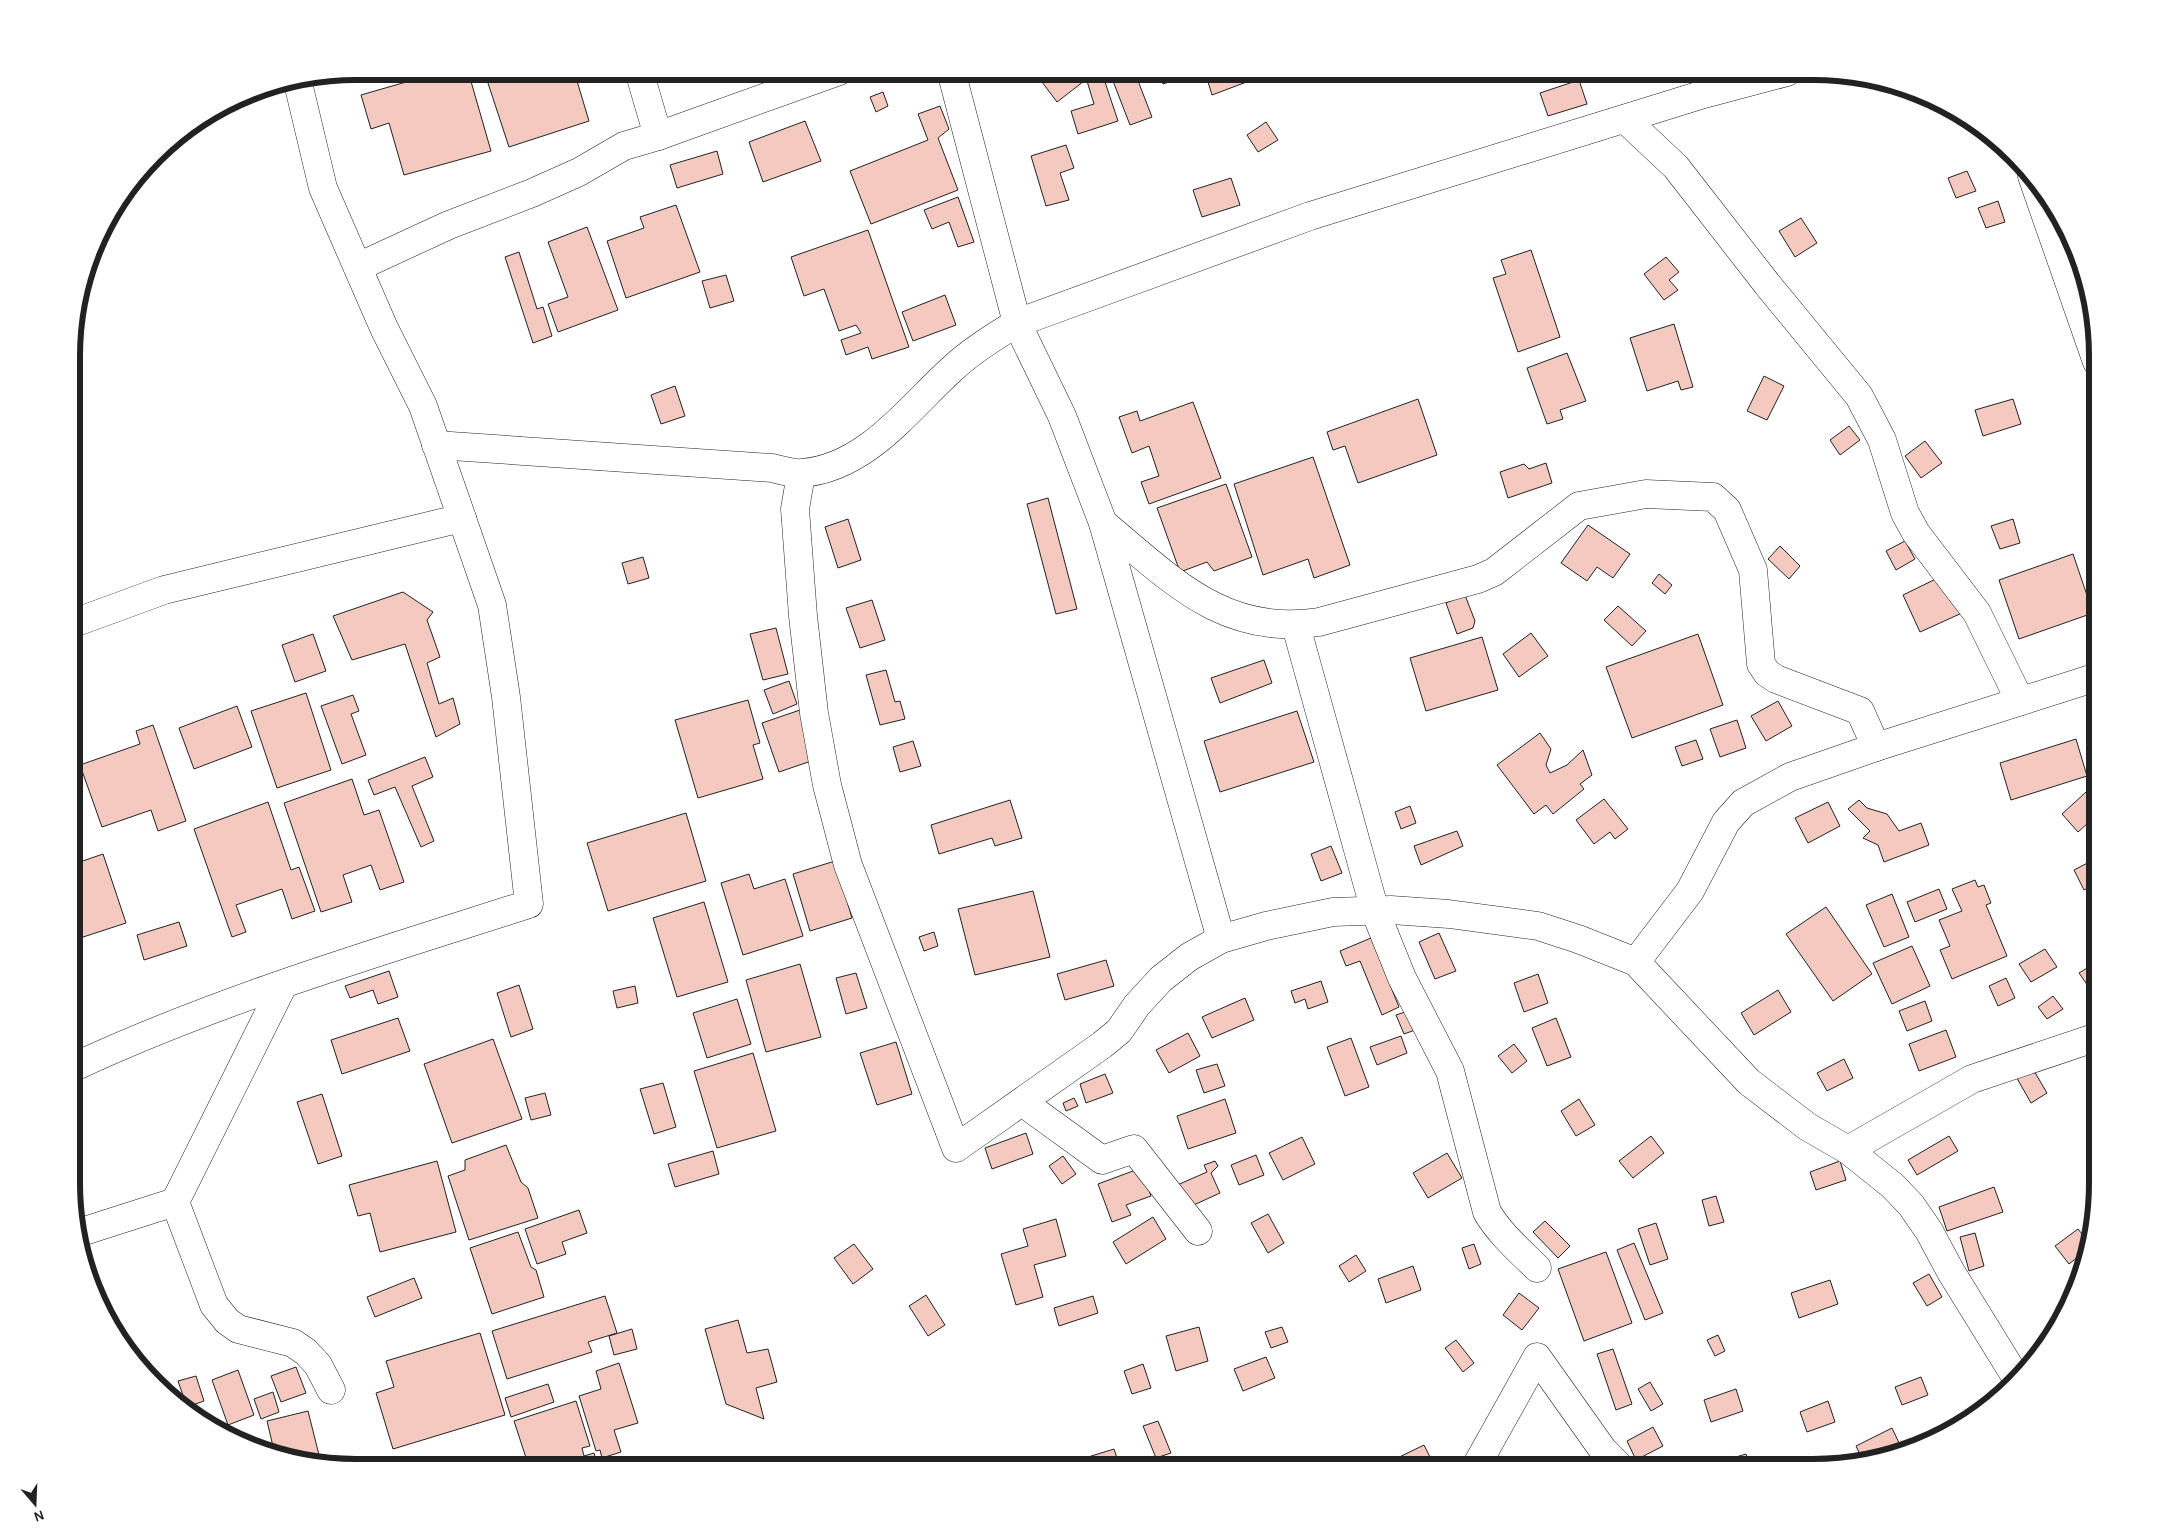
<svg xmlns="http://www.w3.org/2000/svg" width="2169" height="1539" font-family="Karla,sans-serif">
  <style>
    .building { fill: #f3c9c0; stroke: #222 }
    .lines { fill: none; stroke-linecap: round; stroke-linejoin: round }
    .street-casing { stroke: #222; stroke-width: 29 }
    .street { stroke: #fff; stroke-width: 28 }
    .rim { fill: none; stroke: #222; stroke-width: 6 }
  </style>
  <rect width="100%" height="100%" fill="#fff"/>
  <!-- building -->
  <g class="building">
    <polygon points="401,71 431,71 403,80"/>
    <polygon points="444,71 468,71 491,151 404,175 389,123 371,129 361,95"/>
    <polygon points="484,71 564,71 565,74 574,71 589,121 509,147"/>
    <polygon points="1047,72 1082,72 1088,78 1057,102 1039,78"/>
    <polygon points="1158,72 1181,72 1183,77 1163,84"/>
    <polygon points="1205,72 1273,72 1212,95"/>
    <polygon points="1668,72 1685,72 1670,77"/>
    <polygon points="1135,73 1152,117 1130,125 1113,81"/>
    <polygon points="1103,76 1118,121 1078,134 1071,111 1094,104 1087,81"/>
    <polygon points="1579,80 1587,104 1548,116 1540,93"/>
    <polygon points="883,92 888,106 876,112 870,97"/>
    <polygon points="940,106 949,129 938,138 958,190 871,224 850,171 928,140 918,114"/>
    <polygon points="805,121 821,161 763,182 749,142"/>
    <polygon points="1266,122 1278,140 1258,152 1247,135"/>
    <polygon points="1066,145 1074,168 1060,173 1069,200 1046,206 1031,156"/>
    <polygon points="717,151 723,174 677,188 670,165"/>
    <polygon points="1967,171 1976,191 1956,198 1948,178"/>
    <polygon points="1231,178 1240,205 1202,217 1193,190"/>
    <polygon points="958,197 974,242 958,247 949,222 932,229 924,210"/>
    <polygon points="1998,201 2005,222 1986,228 1978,208"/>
    <polygon points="676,205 700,272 626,298 607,241 644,228 640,217"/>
    <polygon points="1801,218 1817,243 1795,257 1779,231"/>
    <polygon points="587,227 618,310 558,332 548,304 568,297 548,242"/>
    <polygon points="868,230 909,347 872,359 868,347 846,355 841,340 861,333 856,325 839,331 824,289 804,296 791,257"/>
    <polygon points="1531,250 1560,337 1518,352 1493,278 1506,274 1501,260"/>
    <polygon points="519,252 537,309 543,307 552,336 533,343 505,257"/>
    <polygon points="1666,257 1679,272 1669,280 1678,290 1664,300 1644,274"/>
    <polygon points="726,275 734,301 710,308 702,281"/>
    <polygon points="945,295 956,325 913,341 902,312"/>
    <polygon points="1674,324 1693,387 1681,390 1678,381 1647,391 1630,338"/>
    <polygon points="1567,353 1586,401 1560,410 1563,419 1547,424 1527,368"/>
    <polygon points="1764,376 1784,386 1767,420 1747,411"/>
    <polygon points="675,386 685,416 661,424 651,395"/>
    <polygon points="1418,399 1437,455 1358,483 1345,446 1333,450 1327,432"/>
    <polygon points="2013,399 2021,424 1983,436 1975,410"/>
    <polygon points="1193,402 1221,478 1149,504 1141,482 1159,476 1149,446 1132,453 1119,417 1137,411 1140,421"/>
    <polygon points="1849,426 1860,440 1840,455 1830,440"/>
    <polygon points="1925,441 1942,463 1921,478 1905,456"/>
    <polygon points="1313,457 1350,565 1314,578 1308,559 1263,575 1234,484"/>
    <polygon points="1546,463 1552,483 1508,498 1500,472 1524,464 1529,469"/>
    <polygon points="1226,484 1252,557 1214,571 1207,562 1180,572 1157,508"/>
    <polygon points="1048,498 1077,609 1056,614 1027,504"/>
    <polygon points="848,519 861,560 838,568 825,527"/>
    <polygon points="2013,519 2020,543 2000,549 1991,526"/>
    <polygon points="1588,525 1630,554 1613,578 1597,567 1587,581 1561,563"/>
    <polygon points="1905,541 1915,559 1896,570 1886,551"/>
    <polygon points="1780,546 1800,566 1789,579 1768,559"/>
    <polygon points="2073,554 2093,613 2019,639 1999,580"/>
    <polygon points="643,557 649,578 628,584 622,563"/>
    <polygon points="1659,574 1672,585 1665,594 1652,583"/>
    <polygon points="1944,575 1962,613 1920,632 1903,595"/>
    <polygon points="403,592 433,612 427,620 440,657 427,663 439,704 453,698 460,724 436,737 405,644 352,660 333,616"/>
    <polygon points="1465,595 1475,621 1473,628 1457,634 1446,603"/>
    <polygon points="872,600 885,640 860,648 846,608"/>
    <polygon points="1618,606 1646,631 1632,646 1604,620"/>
    <polygon points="776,628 788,674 763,680 750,634"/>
    <polygon points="1531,633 1548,656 1519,677 1503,654"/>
    <polygon points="313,634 326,671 295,682 282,645"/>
    <polygon points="1698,634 1723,705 1632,738 1606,667"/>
    <polygon points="1482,637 1498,690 1426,711 1410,658"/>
    <polygon points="1264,660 1272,683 1220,703 1211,678"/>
    <polygon points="886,670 895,702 900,701 905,719 880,725 866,675"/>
    <polygon points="789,681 797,704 773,714 764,690"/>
    <polygon points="306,693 331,770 277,788 251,711"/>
    <polygon points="353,695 359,711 351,714 366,755 342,764 321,706"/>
    <polygon points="748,700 760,743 753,745 763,779 698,798 675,720"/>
    <polygon points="1778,701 1792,726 1766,741 1751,716"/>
    <polygon points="237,706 252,747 194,769 179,728"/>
    <polygon points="800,710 817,759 779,772 762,723"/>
    <polygon points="1297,711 1314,762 1220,792 1204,741"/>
    <polygon points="1737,720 1746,748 1720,757 1710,729"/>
    <polygon points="153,725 186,821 158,831 151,810 102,827 80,765 140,744 136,731"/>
    <polygon points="1540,733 1551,749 1546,765 1550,773 1567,765 1583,750 1592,775 1580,784 1584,789 1553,814 1546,805 1534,814 1497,765"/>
    <polygon points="2076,739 2087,776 2011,800 2000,763"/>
    <polygon points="1696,740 1703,759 1682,766 1675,747"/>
    <polygon points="913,741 921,766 900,772 893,747"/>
    <polygon points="425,757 433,777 412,786 434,841 421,847 395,787 374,795 368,780"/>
    <polygon points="74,767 80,785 74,787"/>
    <polygon points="352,779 364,815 379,810 404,882 380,890 371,865 343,875 352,902 321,912 284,803"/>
    <polygon points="2097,782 2097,815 2078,832 2062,814"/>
    <polygon points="1604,799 1628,829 1615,839 1610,832 1594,844 1576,820"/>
    <polygon points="1010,800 1022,838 995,846 992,838 939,854 931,825"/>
    <polygon points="1859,800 1867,808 1887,814 1899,831 1921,823 1929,845 1884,862 1878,845 1863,838 1870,831 1848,809"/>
    <polygon points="268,802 291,870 299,867 315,911 292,919 282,889 236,905 246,932 232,937 194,829"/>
    <polygon points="1828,802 1840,826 1808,843 1795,818"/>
    <polygon points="1410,806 1416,823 1401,829 1395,812"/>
    <polygon points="686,813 706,881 608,911 587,843"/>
    <polygon points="1457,831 1463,846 1421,865 1414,846"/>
    <polygon points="1331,846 1342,873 1321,881 1311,854"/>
    <polygon points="103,854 126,923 74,940 74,864"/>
    <polygon points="2097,858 2097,883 2084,890 2074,870"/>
    <polygon points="835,861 852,918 810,931 793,874"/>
    <polygon points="749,874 754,889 785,879 803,936 743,955 721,883"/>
    <polygon points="1975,880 1978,887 1984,885 1991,903 1986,905 2007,956 1952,979 1940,950 1950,946 1939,920 1962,911 1952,889"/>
    <polygon points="1939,889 1947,909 1915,922 1907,902"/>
    <polygon points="1033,891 1050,957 975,975 958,909"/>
    <polygon points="1892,894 1909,937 1884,947 1866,905"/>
    <polygon points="704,902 728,982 677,997 653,918"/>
    <polygon points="1826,907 1872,974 1833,1001 1786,934"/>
    <polygon points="179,922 187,946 144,960 137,935"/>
    <polygon points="934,932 938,946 924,951 919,937"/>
    <polygon points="1439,933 1456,971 1435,979 1419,942"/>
    <polygon points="1371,938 1399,1007 1382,1015 1360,961 1346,966 1340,951"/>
    <polygon points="1912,946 1930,986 1892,1004 1873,963"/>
    <polygon points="2045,949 2057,967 2031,982 2019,964"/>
    <polygon points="1106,960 1114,986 1065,1000 1057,974"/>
    <polygon points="2097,962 2097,999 2079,973"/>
    <polygon points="800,964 821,1037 766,1052 746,980"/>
    <polygon points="389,971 398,997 378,1004 373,990 350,998 345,986"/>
    <polygon points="856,973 867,1008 846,1014 836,978"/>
    <polygon points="1538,974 1548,1003 1524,1012 1514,983"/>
    <polygon points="2006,978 2015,998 1998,1006 1989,986"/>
    <polygon points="1321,981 1328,1002 1308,1009 1305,999 1295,1003 1291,991"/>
    <polygon points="519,985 533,1029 511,1037 497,993"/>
    <polygon points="635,986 638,1003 617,1008 613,991"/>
    <polygon points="1778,990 1791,1012 1754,1035 1741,1013"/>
    <polygon points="2053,996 2063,1009 2047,1019 2038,1007"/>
    <polygon points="1245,998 1254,1020 1212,1038 1202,1017"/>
    <polygon points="737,999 751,1044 707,1058 693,1013"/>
    <polygon points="1925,1001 1932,1021 1907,1031 1899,1011"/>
    <polygon points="1408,1011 1415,1030 1404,1034 1396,1015"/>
    <polygon points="398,1018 410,1051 342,1074 331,1040"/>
    <polygon points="1556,1018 1571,1057 1547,1066 1532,1028"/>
    <polygon points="1946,1030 1956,1057 1919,1071 1909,1044"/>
    <polygon points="1188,1033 1200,1056 1169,1073 1156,1050"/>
    <polygon points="1401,1036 1407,1053 1377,1065 1370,1047"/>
    <polygon points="1351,1038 1369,1087 1345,1096 1327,1047"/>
    <polygon points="493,1039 522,1119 452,1143 424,1064"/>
    <polygon points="896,1042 912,1094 877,1105 860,1053"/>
    <polygon points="1514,1044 1527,1061 1512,1073 1498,1056"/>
    <polygon points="753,1053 776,1131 717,1148 694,1071"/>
    <polygon points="1844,1059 1853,1078 1827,1091 1817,1073"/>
    <polygon points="1217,1064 1225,1086 1204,1093 1196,1070"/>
    <polygon points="2030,1064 2047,1093 2031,1103 2014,1073"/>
    <polygon points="1105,1074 1113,1093 1086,1103 1080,1084"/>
    <polygon points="663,1083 676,1127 654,1134 640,1089"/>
    <polygon points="545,1093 551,1115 531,1120 525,1098"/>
    <polygon points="322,1094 342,1156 318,1164 297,1102"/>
    <polygon points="1074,1098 1078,1106 1066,1111 1063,1103"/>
    <polygon points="1225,1099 1236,1133 1188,1149 1177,1116"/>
    <polygon points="1579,1099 1595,1125 1576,1136 1561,1111"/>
    <polygon points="1026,1133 1033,1154 992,1169 985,1148"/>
    <polygon points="1651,1136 1664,1153 1633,1178 1619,1161"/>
    <polygon points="1949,1136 1958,1151 1917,1175 1908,1160"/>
    <polygon points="1302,1137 1315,1164 1283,1180 1269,1153"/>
    <polygon points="506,1145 521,1182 528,1188 538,1218 469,1240 448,1176 465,1170 465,1160"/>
    <polygon points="713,1151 719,1174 675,1187 668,1164"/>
    <polygon points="1447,1153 1462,1178 1428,1198 1413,1173"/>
    <polygon points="1256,1155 1264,1175 1239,1185 1231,1165"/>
    <polygon points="1063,1156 1076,1174 1062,1184 1049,1166"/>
    <polygon points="437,1161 456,1232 380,1252 370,1213 358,1216 349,1185"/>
    <polygon points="1215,1161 1218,1166 1211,1173 1220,1193 1185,1209 1175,1186 1207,1172 1204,1165"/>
    <polygon points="1840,1161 1846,1180 1816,1190 1810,1172"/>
    <polygon points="1141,1168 1151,1196 1126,1205 1131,1215 1112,1222 1098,1184"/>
    <polygon points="1994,1187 2003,1212 1947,1231 1939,1207"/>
    <polygon points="1716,1196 1724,1222 1709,1226 1702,1200"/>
    <polygon points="579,1210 587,1233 562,1242 566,1254 537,1264 525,1229"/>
    <polygon points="1268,1214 1284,1243 1268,1253 1251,1223"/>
    <polygon points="1153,1217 1166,1239 1126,1264 1113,1242"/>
    <polygon points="1056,1219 1066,1256 1034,1265 1043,1297 1016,1305 1001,1254 1028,1246 1023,1229"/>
    <polygon points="1545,1221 1570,1246 1558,1258 1533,1232"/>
    <polygon points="1656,1223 1668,1259 1650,1265 1638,1229"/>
    <polygon points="2078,1229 2089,1243 2088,1249 2069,1264 2055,1246"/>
    <polygon points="518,1232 531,1267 536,1270 544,1297 492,1314 470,1248"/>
    <polygon points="1975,1233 1984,1266 1969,1271 1960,1237"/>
    <polygon points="1634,1243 1663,1313 1645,1320 1617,1250"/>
    <polygon points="854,1244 873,1269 853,1284 834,1258"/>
    <polygon points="1474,1244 1481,1264 1469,1269 1462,1248"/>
    <polygon points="1606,1252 1632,1323 1584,1341 1558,1269"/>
    <polygon points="1356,1255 1366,1271 1349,1282 1339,1266"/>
    <polygon points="1413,1266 1421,1290 1386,1303 1378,1279"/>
    <polygon points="1929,1274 1942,1297 1927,1306 1913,1283"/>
    <polygon points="414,1278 422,1298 375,1317 367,1297"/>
    <polygon points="1830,1280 1838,1304 1799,1318 1791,1293"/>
    <polygon points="1519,1293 1539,1308 1522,1330 1503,1315"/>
    <polygon points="926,1295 945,1325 928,1336 909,1306"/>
    <polygon points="605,1296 617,1333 588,1342 592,1352 507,1379 492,1331"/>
    <polygon points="1093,1296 1098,1313 1059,1326 1054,1308"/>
    <polygon points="738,1320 747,1353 768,1349 777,1382 756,1388 764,1419 726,1404 705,1329"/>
    <polygon points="1199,1327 1208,1361 1176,1371 1166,1336"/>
    <polygon points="1282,1327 1288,1342 1271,1348 1265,1332"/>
    <polygon points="632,1329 637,1349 614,1355 609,1336"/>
    <polygon points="480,1333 505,1415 393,1449 376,1393 394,1387 386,1361"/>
    <polygon points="1718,1335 1725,1351 1715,1356 1707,1340"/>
    <polygon points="1456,1340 1474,1363 1463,1372 1445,1348"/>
    <polygon points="1613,1349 1632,1404 1616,1410 1597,1354"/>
    <polygon points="1266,1357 1275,1378 1243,1391 1234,1369"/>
    <polygon points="619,1363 638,1423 614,1430 621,1452 602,1458 600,1450 596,1451 579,1396 601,1389 596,1371"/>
    <polygon points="1143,1364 1151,1388 1132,1394 1124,1371"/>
    <polygon points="296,1367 306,1393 281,1402 271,1376"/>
    <polygon points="238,1370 254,1415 228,1425 212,1380"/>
    <polygon points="196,1376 204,1401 187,1407 178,1381"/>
    <polygon points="1921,1377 1928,1395 1902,1405 1895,1387"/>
    <polygon points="1650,1382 1663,1404 1651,1411 1638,1389"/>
    <polygon points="548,1384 554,1402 511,1417 505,1398"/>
    <polygon points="1736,1389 1743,1411 1711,1422 1704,1400"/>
    <polygon points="273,1392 279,1412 261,1419 254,1399"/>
    <polygon points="576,1401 590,1446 582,1448 584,1456 594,1453 598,1467 529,1467 514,1421"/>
    <polygon points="1828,1401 1835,1422 1807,1432 1800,1412"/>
    <polygon points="308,1411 319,1455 300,1460 275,1455 267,1421"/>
    <polygon points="1158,1421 1171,1453 1156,1458 1143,1426"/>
    <polygon points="1653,1427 1663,1446 1636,1460 1627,1441"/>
    <polygon points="1892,1428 1901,1447 1873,1460 1863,1461 1856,1446"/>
    <polygon points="1424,1445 1433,1463 1422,1468 1388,1468 1387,1463"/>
    <polygon points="1114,1449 1120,1467 1092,1467 1088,1457"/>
    <polygon points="1746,1454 1751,1468 1728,1468 1726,1460"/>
    <polygon points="1709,1460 1712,1468 1697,1468 1696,1464"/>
  </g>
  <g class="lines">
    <defs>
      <g id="street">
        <polyline points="951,71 1017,323 1062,416 1103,523 1221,939"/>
        <polyline points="1625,119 1676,167 1767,284 1859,396 1882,440 1905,513 1916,533 1977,613 2020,701"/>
        <polyline points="658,136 839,71"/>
        <polyline points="2032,176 2097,362"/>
        <polyline points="358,267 449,225 532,193 579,172 624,146 658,136 639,71"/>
        <path d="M 436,445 L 772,468 C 781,470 793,474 802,473 C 866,468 908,409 952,369 C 971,351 995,336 1017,323 L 1310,216 L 1704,94 L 1787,72"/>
        <polyline points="801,474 795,509 803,616 814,713 827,785 848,865 956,1148 1102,1045 1119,1031 1137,1005 1161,979 1189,957 1221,939 1266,926 1333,912 1391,910 1449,914 1538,926 1578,939 1636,962 1749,1082 1808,1127 1848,1150 1893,1186 1911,1205 1929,1231 1951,1272 2017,1379"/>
        <path d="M 1103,523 C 1170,578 1223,637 1319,622 L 1478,579 L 1494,572 L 1579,506 L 1646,494 L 1713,497 L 1727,510 L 1753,570 L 1761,664 L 1767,673 L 1776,679 L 1860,711 L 1876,747"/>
        <polyline points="74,623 164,590 462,518"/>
        <path d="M 1296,626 L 1375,911 L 1402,978 L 1450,1071 L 1487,1212 C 1500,1234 1519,1250 1537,1268"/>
        <polyline points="1636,962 1690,891 1726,822 1743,803 1790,777 1876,747 2097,677"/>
        <polyline points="283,985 175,1202 214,1305 227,1321 238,1329 293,1343 306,1352 318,1365 331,1390"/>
        <path d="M 74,1067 C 220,999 376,953 529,904 L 506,697 L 492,605 L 423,406 L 384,328 L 323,188 L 298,83"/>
        <polyline points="1022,1102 1102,1160 1134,1149 1198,1231"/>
        <polyline points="1848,1150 1972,1079 2097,1037"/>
        <polyline points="78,1233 175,1202"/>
        <polyline points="1475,1468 1537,1357 1603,1450 1621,1468"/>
      </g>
    </defs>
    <!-- street casing -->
    <use href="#street" class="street-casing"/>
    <!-- street -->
    <use href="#street" class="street"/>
  </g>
  <!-- crop -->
  <path d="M0 0H2169V1539H0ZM356 80H1813A276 276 0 0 1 2089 356V1183A276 276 0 0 1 1813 1459H356A276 276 0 0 1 80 1183V356A276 276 0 0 1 356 80Z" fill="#fff" fill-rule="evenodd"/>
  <path class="rim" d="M356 80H1813A276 276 0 0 1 2089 356V1183A276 276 0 0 1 1813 1459H356A276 276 0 0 1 80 1183V356A276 276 0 0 1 356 80Z"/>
  <!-- north arrow -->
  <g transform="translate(35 1504) rotate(161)" stroke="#ffffff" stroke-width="4" paint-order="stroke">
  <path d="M0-4L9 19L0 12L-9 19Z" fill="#222222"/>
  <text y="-8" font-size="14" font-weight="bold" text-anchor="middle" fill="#222222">N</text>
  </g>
</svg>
